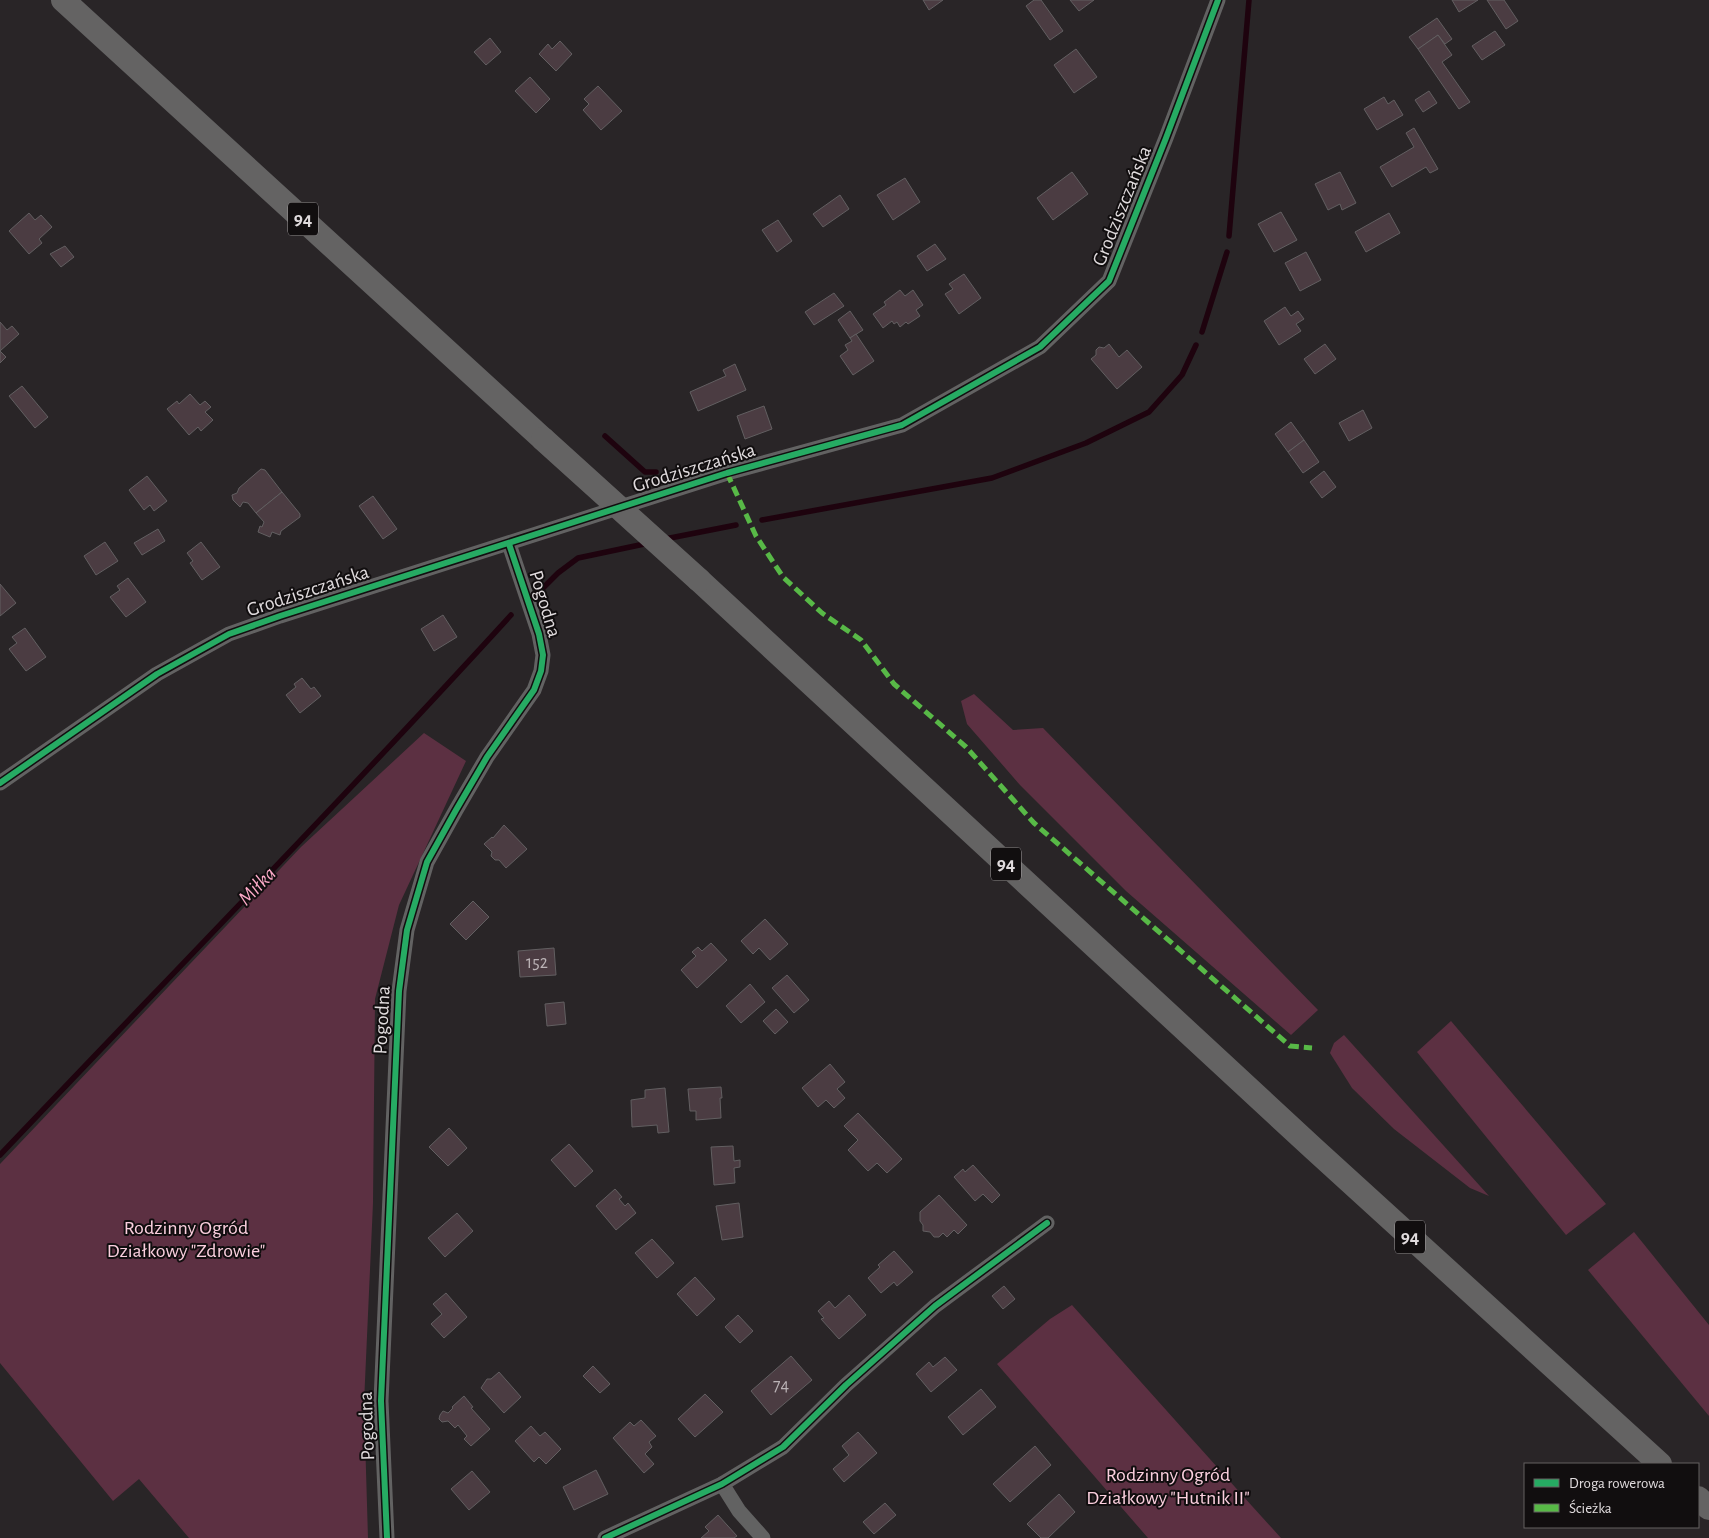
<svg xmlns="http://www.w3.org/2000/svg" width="1709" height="1538" font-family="'Alegreya Sans',sans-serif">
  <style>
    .green { fill: #5c3042 }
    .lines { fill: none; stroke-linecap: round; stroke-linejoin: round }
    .stream { stroke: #1e030e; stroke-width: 5.5 }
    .building { fill: #4b3c42; stroke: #625f61 }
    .street { stroke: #626262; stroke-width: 15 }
    .primary { stroke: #646363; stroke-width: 24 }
    .primary-bridge { stroke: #646363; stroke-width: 24 }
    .quiet { stroke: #58b947; stroke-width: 5; stroke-dasharray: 10 5; stroke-linecap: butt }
    .cycleway-casing { stroke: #110e0f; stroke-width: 9 }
    .cycleway { stroke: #26ab63; stroke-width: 6 }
    .labels { text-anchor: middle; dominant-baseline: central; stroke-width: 4; stroke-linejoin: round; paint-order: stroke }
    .number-label { font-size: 18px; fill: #bbb3b6 }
    .shield { fill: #110e0f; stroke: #a29e9f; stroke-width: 1 }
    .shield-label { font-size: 19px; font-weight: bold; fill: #e0dbdd }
    .street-label { font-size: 20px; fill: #e0dbdd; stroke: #110e0f }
    .park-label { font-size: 20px; fill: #fbcfde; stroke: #110e0f }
    .water-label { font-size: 21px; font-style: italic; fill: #fcaac8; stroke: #110e0f }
  </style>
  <rect width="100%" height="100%" fill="#292527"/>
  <!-- green -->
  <g class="green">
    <polygon points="974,694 1013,730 1043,728 1318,1010 1291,1035 1126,891 1020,785 967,724 961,701"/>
    <polygon points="424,733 466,761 399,905 375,999 373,1203 364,1403 368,1538 189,1538 139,1479 113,1501 0,1363 0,1164 301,847"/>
    <polygon points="1451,1021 1606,1204 1566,1235 1417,1052"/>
    <polygon points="1344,1035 1489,1196 1470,1188 1394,1129 1352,1088 1330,1053 1334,1043"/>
    <polygon points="1634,1232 1709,1325 1709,1416 1588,1270"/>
    <polygon points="1072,1305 1252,1506 1281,1538 1148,1538 997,1364 1050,1319"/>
  </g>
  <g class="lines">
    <!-- stream -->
    <g class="stream">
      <polyline points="1229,236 1249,0"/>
      <polyline points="1202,332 1227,252"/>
      <polyline points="605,436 645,472 656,472"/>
      <polyline points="762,520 992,478 1086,443 1149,412 1182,375 1196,345"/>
      <polyline points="665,539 736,525"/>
      <polyline points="540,591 558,573 578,558 649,543"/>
      <path d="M 0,1155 C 171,975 344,798 511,615"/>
    </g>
  </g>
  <!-- building -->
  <g class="building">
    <polygon points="923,0 943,0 929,10"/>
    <polygon points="1034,0 1041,0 1063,31 1050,40 1026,6"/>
    <polygon points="1070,0 1094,0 1079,11"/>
    <polygon points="1452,0 1478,0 1459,12"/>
    <polygon points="1487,0 1504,0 1518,21 1506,29"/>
    <polygon points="1437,18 1452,39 1445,44 1438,35 1418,49 1409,37"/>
    <polygon points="1495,31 1505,45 1482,60 1472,46"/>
    <polygon points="1438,35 1452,55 1442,62 1470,102 1459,109 1418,49"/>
    <polygon points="490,38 501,52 486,65 474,52"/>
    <polygon points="560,41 572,54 556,71 539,54 548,44 552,49"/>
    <polygon points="1076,49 1097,77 1074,93 1054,65"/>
    <polygon points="530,77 550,99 536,113 515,91"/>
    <polygon points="598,86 622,111 601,130 583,110 589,104 584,99"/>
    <polygon points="1429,91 1437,103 1423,112 1415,100"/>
    <polygon points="1384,97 1388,104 1394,100 1403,115 1377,130 1364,109"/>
    <polygon points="1414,128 1438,169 1430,173 1426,167 1392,187 1380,167 1414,147 1406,133"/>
    <polygon points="1072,172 1088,194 1053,220 1037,198"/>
    <polygon points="1340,172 1356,203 1342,210 1340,204 1328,210 1315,184"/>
    <polygon points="905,178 920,202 893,220 877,195"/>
    <polygon points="840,195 849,209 823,227 813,214"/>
    <polygon points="1281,212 1297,240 1274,252 1258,224"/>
    <polygon points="29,213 35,220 41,215 52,227 39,239 42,243 29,254 9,231"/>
    <polygon points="1389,213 1400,233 1366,252 1355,232"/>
    <polygon points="778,220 792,241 777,252 762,230"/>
    <polygon points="935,244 946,259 927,271 917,256"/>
    <polygon points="65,246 74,257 61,267 50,254"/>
    <polygon points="1306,252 1321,280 1300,291 1285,263"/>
    <polygon points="964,274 981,298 959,314 945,294 953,289 949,284"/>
    <polygon points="900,290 905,296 913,290 923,305 916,310 920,316 908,324 906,322 900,327 897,322 894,324 892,321 883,328 873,314 886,305 884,302"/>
    <polygon points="834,293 844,306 814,325 805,312"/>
    <polygon points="1285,307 1291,316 1298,311 1304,319 1296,324 1301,331 1279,345 1264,321"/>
    <polygon points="850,311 863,330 850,338 838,320"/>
    <polygon points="0,322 7,330 12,326 19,334 0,351 6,357 0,363"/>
    <polygon points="856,334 874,361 853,375 840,356 848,350 845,345 852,341 850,338"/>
    <polygon points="1109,344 1119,357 1127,350 1142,367 1117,389 1091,359 1096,355 1096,350 1099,347 1104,348"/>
    <polygon points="1325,344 1336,359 1315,374 1304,359"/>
    <polygon points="735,364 746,390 698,411 690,392 726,376 723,370"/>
    <polygon points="22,386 48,417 35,428 9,396"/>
    <polygon points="190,394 200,405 205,401 211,407 205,412 213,420 201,431 198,427 189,435 167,409 177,401 179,404"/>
    <polygon points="764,406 772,429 745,439 737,416"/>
    <polygon points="1363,410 1372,428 1349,441 1339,423"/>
    <polygon points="1291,422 1304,440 1288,452 1275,434"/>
    <polygon points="1304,440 1319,462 1303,473 1288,452"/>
    <polygon points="261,469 265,470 282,492 256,513 248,503 243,502 240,507 233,500 232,495 237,493 239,488"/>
    <polygon points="1324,471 1336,487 1322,498 1310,482"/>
    <polygon points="147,476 167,501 154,511 150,505 144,510 129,490"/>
    <polygon points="282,492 300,514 300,517 281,531 280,535 272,532 270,537 258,532 260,526 262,527 264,522 256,513"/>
    <polygon points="373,496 397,529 383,539 359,506"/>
    <polygon points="158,529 165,541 142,555 134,543"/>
    <polygon points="105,542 118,561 96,575 84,556"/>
    <polygon points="201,542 220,567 202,580 190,563 193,561 187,553"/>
    <polygon points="128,578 146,602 126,617 110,597 120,590 117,586"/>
    <polygon points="0,584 16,603 0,616"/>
    <polygon points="443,615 457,637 434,651 421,629"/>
    <polygon points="25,628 46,657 26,671 9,649 17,643 12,637"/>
    <polygon points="302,678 311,689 314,687 321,696 300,713 286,695 296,687 294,684"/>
    <polygon points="504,825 527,849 506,868 499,860 495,860 491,856 492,852 484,844 492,837 493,838"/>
    <polygon points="473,901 489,917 466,940 450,924"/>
    <polygon points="765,919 788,944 770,960 759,948 753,954 741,941"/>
    <polygon points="711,943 727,960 697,988 681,970 696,956 692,952 698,947 702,951"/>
    <polygon points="554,948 556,975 520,977 518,951"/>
    <polygon points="787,975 809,1000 794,1013 772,988"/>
    <polygon points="750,984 765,1002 741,1023 726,1006"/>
    <polygon points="564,1002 566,1024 547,1026 545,1004"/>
    <polygon points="776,1009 788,1022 775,1034 763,1021"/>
    <polygon points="830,1064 845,1082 837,1089 845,1098 834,1108 826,1100 818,1107 802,1088"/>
    <polygon points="721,1087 722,1098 720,1098 721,1118 696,1120 696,1111 690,1111 688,1089"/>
    <polygon points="665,1088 669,1132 658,1133 657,1125 632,1127 631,1100 645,1098 645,1090"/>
    <polygon points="858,1113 902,1159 887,1173 877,1163 868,1171 848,1150 858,1140 844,1126"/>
    <polygon points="449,1128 467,1148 448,1166 429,1147"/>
    <polygon points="569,1144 593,1171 575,1187 551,1160"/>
    <polygon points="733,1146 734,1161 740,1160 740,1167 734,1168 735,1183 714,1185 711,1147"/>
    <polygon points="973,1165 1000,1195 992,1203 983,1194 975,1201 954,1177 963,1169 965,1172"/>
    <polygon points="615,1189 622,1197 619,1199 625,1206 628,1203 636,1213 616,1230 596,1206"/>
    <polygon points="939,1195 967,1225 958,1234 954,1230 947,1237 943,1233 939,1237 934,1237 930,1232 923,1231 923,1225 920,1221 920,1212"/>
    <polygon points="739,1203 743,1237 722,1240 716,1206"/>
    <polygon points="457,1213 473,1231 445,1257 428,1238"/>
    <polygon points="652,1239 674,1263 657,1278 635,1253"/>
    <polygon points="894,1251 913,1272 897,1286 894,1282 881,1293 868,1278 880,1267 878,1265"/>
    <polygon points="695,1277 715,1299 697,1316 677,1294"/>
    <polygon points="1004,1286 1015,1299 1003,1309 992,1296"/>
    <polygon points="446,1293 467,1317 444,1338 431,1324 442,1314 433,1304"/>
    <polygon points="849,1295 866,1315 839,1339 821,1319 824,1318 818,1311 829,1301 835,1308"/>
    <polygon points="738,1315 753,1331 740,1343 725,1327"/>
    <polygon points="791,1356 812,1380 771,1415 751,1391"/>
    <polygon points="945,1357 957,1370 931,1392 916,1374 929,1362 933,1367"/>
    <polygon points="593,1366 610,1384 600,1393 583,1376"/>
    <polygon points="499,1372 521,1397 504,1413 481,1388 487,1379 491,1379"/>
    <polygon points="981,1389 996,1407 963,1435 948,1417"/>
    <polygon points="705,1394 723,1412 695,1437 678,1419"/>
    <polygon points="464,1396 473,1407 471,1408 490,1429 471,1446 464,1439 467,1436 458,1425 455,1428 448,1421 442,1422 439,1419 440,1415 443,1411 448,1413 453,1408 452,1407"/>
    <polygon points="641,1420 656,1436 649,1442 652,1447 645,1454 654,1464 644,1473 613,1438 630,1422 634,1426"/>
    <polygon points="531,1426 540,1436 545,1432 561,1449 546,1464 539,1457 534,1462 515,1441"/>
    <polygon points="858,1432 877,1453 844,1482 833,1469 849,1455 842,1446"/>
    <polygon points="1035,1446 1051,1465 1010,1502 993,1484"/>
    <polygon points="596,1470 608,1494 574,1510 563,1487"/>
    <polygon points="472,1471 490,1492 469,1510 451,1489"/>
    <polygon points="1059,1494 1075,1512 1048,1538 1041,1538 1027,1524"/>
    <polygon points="885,1503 896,1515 874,1534 863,1522"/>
    <polygon points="718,1515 737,1536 734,1538 701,1538 709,1531 705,1527"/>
  </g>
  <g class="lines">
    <!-- street -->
    <g class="street">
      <polyline points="0,783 157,674 229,634 280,616 727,473 902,425 1040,347 1109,281 1166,138 1218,0"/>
      <polyline points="722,1484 739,1511 763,1538"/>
      <polyline points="387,1538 381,1401 399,991 407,930 427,862 456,810 487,757 534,690 541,671 543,655 539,634 509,544"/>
      <polyline points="605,1538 722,1484 783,1447 846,1385 935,1306 1047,1223"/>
    </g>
    <!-- primary -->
    <g class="primary">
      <polyline points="63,0 543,439"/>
      <polyline points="699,580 1314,1149 1660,1464"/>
      <polyline points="1698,1498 1709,1508"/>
    </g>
    <!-- primary-bridge -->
    <polyline class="primary-bridge" points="543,439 699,580"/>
    <!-- quiet -->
    <polyline class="quiet" points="727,473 756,536 783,577 822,613 861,640 894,684 966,747 1034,823 1290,1046 1312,1048"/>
    <defs>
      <g id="cycleway">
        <polyline points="0,783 157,674 229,634 280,616 727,473 902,425 1040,347 1109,281 1166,138 1218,0"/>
        <polyline points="387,1538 381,1401 399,991 407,930 427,862 456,810 487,757 534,690 541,671 543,655 539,634 509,544"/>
        <polyline points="605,1538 722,1484 783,1447 846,1385 935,1306 1047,1223"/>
      </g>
    </defs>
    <!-- cycleway casing -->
    <use href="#cycleway" class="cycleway-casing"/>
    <!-- cycleway -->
    <use href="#cycleway" class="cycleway"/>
  </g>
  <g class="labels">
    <!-- number labels -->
    <g class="number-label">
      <text x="537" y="963">152</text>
      <text x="781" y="1386">74</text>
    </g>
    <!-- shield labels -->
    <g class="shield">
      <rect x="288" y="202.5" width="30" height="33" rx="4"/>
      <rect x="991" y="847.5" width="30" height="33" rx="4"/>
      <rect x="1395" y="1220.5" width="30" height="33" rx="4"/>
    </g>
    <g class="shield-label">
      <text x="303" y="219">94</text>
      <text x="1006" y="864">94</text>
      <text x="1410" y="1237">94</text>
    </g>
    <!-- street labels -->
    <g class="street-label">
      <text transform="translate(1122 206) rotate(-68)">Grodziszczańska</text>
      <text transform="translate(694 468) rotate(-17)">Grodziszczańska</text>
      <text transform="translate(308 591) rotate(-18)">Grodziszczańska</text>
      <text transform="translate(545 604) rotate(73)">Pogodna</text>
      <text transform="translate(382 1020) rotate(-87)">Pogodna</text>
      <text transform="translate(367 1426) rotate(-92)">Pogodna</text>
    </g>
    <!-- park labels -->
    <g class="park-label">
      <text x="186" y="1228">Rodzinny Ogród<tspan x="186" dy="23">Działkowy "Zdrowie"</tspan></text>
      <text x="1168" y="1475">Rodzinny Ogród<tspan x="1168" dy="23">Działkowy "Hutnik II"</tspan></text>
    </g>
    <!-- water labels -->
    <g class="water-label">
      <text transform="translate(257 886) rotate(-46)">Miłka</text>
    </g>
  </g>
  <!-- legend -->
  <rect x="1524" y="1463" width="175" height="65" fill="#110e0f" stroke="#646061"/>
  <rect x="1534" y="1479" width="25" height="8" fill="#26ab63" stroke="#646061"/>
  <text x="1569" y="1488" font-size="15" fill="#e0dbdd">Droga rowerowa</text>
  <rect x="1534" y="1504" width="25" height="8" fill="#58b947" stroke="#646061"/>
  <text x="1569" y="1513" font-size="15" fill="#e0dbdd">Ścieżka</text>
</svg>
